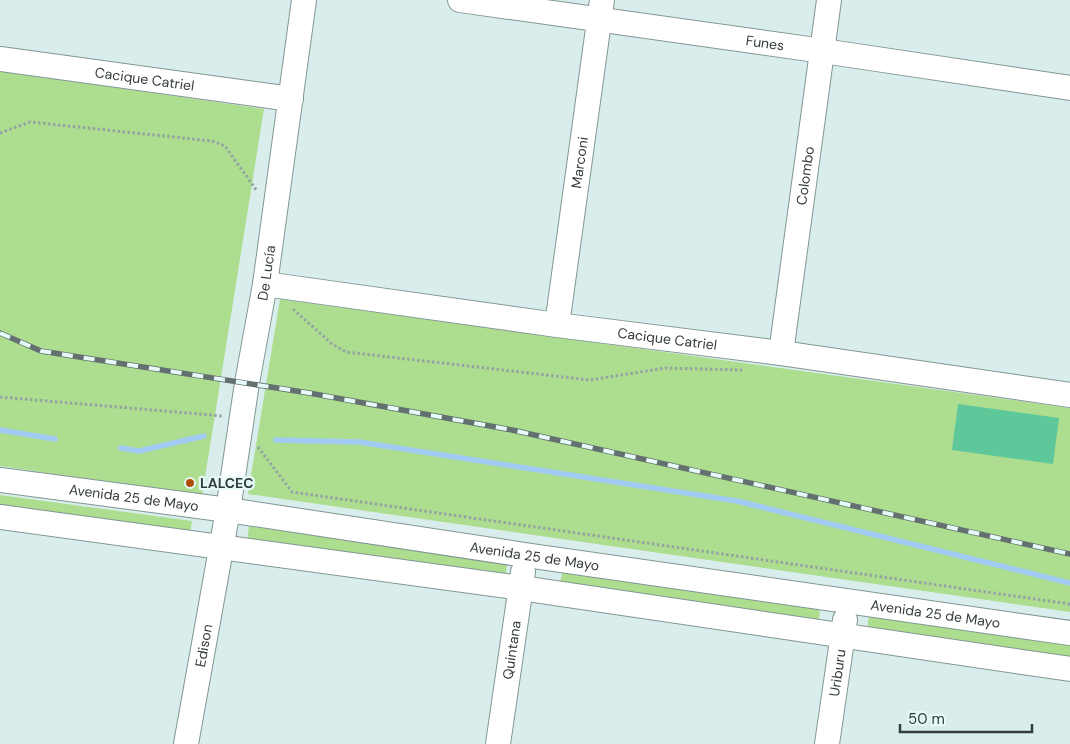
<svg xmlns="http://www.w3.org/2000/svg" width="1070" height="744" font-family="'DM Sans',sans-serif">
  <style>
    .green { fill: #addd8f }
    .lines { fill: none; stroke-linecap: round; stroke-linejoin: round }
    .stream { stroke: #a1cbf3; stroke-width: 5.5 }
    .building { fill: #5fc89a }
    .minor-casing { stroke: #829694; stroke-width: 26 }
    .path { stroke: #95a4a3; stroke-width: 3; stroke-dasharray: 2.5 2.5; stroke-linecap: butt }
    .minor { stroke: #fff; stroke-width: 24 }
    .rail-casing { stroke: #64706f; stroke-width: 5.5 }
    .rail { stroke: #e6fbf9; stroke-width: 4; stroke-dasharray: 11; stroke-linecap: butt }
    .poi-dot { fill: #ae4f00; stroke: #e6fbf9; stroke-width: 2 }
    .labels { text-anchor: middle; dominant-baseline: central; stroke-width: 4.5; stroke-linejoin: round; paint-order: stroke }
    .street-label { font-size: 14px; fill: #353d3c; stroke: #e6fbf9 }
    .poi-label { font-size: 14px; font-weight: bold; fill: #353d3c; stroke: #e6fbf9; text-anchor: start }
  </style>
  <rect width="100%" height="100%" fill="#d9eeec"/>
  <!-- green -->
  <g class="green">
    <polygon points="0,71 264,109 202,496 0,466"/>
    <polygon points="280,299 1070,408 1070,612 248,494"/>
    <polygon points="0,495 192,521 190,535 0,509"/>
    <polygon points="249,526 507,562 506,575 247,540"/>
    <polygon points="562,572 820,607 819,621 560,585"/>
    <polygon points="869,616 1070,643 1070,657 867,629"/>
  </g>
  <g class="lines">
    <!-- stream -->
    <g class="stream">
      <polyline points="0,430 55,439"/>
      <polyline points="276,440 359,442 737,501 1070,583"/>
      <polyline points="121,448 139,451 204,436"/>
    </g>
  </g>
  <!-- building -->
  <polygon class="building" points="958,404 1059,418 1053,464 952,450"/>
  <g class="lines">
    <defs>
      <g id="minor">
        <path id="s1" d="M 460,0 L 823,51 L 1070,88"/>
        <path id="s2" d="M 0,59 L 291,99"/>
        <path id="s3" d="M 265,284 L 557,325 L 781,353 L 1070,395"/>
        <path id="s4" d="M 557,325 L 602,0"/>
        <path id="s5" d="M 781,353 L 829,0"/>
        <path id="s6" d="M 0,480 L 228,510 L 525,555 L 1070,633"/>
        <polyline points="0,517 521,588 1070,669"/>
        <path id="s7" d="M 186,744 L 228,510 L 247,383 L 265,284 L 304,0"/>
        <path id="s8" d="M 498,744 L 523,572"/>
        <path id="s9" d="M 827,744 L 845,620"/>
      </g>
    </defs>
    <!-- minor casing -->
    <use href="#minor" class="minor-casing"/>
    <!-- path -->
    <g class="path">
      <polyline points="0,133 30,122 212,141 225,146 257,191"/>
      <polyline points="293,309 332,344 346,352 590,380 665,368 742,370"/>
      <polyline points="0,397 223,416"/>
      <polyline points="258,447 292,492 1070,604"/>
    </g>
    <!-- minor -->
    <use href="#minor" class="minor"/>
    <defs>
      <polyline id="rail" points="0,333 41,351 309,393 512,430 1070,554"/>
    </defs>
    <!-- rail casing -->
    <use href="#rail" class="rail-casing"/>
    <!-- rail -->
    <use href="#rail" class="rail"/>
  </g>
  <!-- markers -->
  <circle class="poi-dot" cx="190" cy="483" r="5"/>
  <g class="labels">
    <!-- street labels -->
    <g class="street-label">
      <text stroke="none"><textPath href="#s1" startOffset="308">Funes</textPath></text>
      <text stroke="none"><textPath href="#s2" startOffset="146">Cacique Catriel</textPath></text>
      <text stroke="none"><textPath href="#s4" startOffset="164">Marconi</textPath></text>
      <text stroke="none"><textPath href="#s5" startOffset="179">Colombo</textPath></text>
      <text stroke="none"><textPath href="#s7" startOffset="478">De Lucía</textPath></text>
      <text stroke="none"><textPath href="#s3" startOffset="406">Cacique Catriel</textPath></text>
      <text stroke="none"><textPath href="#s6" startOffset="135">Avenida 25 de Mayo</textPath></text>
      <text stroke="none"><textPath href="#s6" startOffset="540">Avenida 25 de Mayo</textPath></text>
      <text stroke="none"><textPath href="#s6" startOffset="945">Avenida 25 de Mayo</textPath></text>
      <text stroke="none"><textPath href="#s7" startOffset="100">Edison</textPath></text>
      <text stroke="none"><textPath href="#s8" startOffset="95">Quintana</textPath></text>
      <text stroke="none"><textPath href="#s9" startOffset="72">Uriburu</textPath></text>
    </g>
    <!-- poi labels -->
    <g class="poi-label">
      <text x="200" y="483">LALCEC</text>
    </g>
  </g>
  <!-- scale -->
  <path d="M900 724v8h132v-8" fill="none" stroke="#353d3c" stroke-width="2.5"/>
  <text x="908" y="724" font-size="15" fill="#353d3c" stroke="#e6fbf9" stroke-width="4" paint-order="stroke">50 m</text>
</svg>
